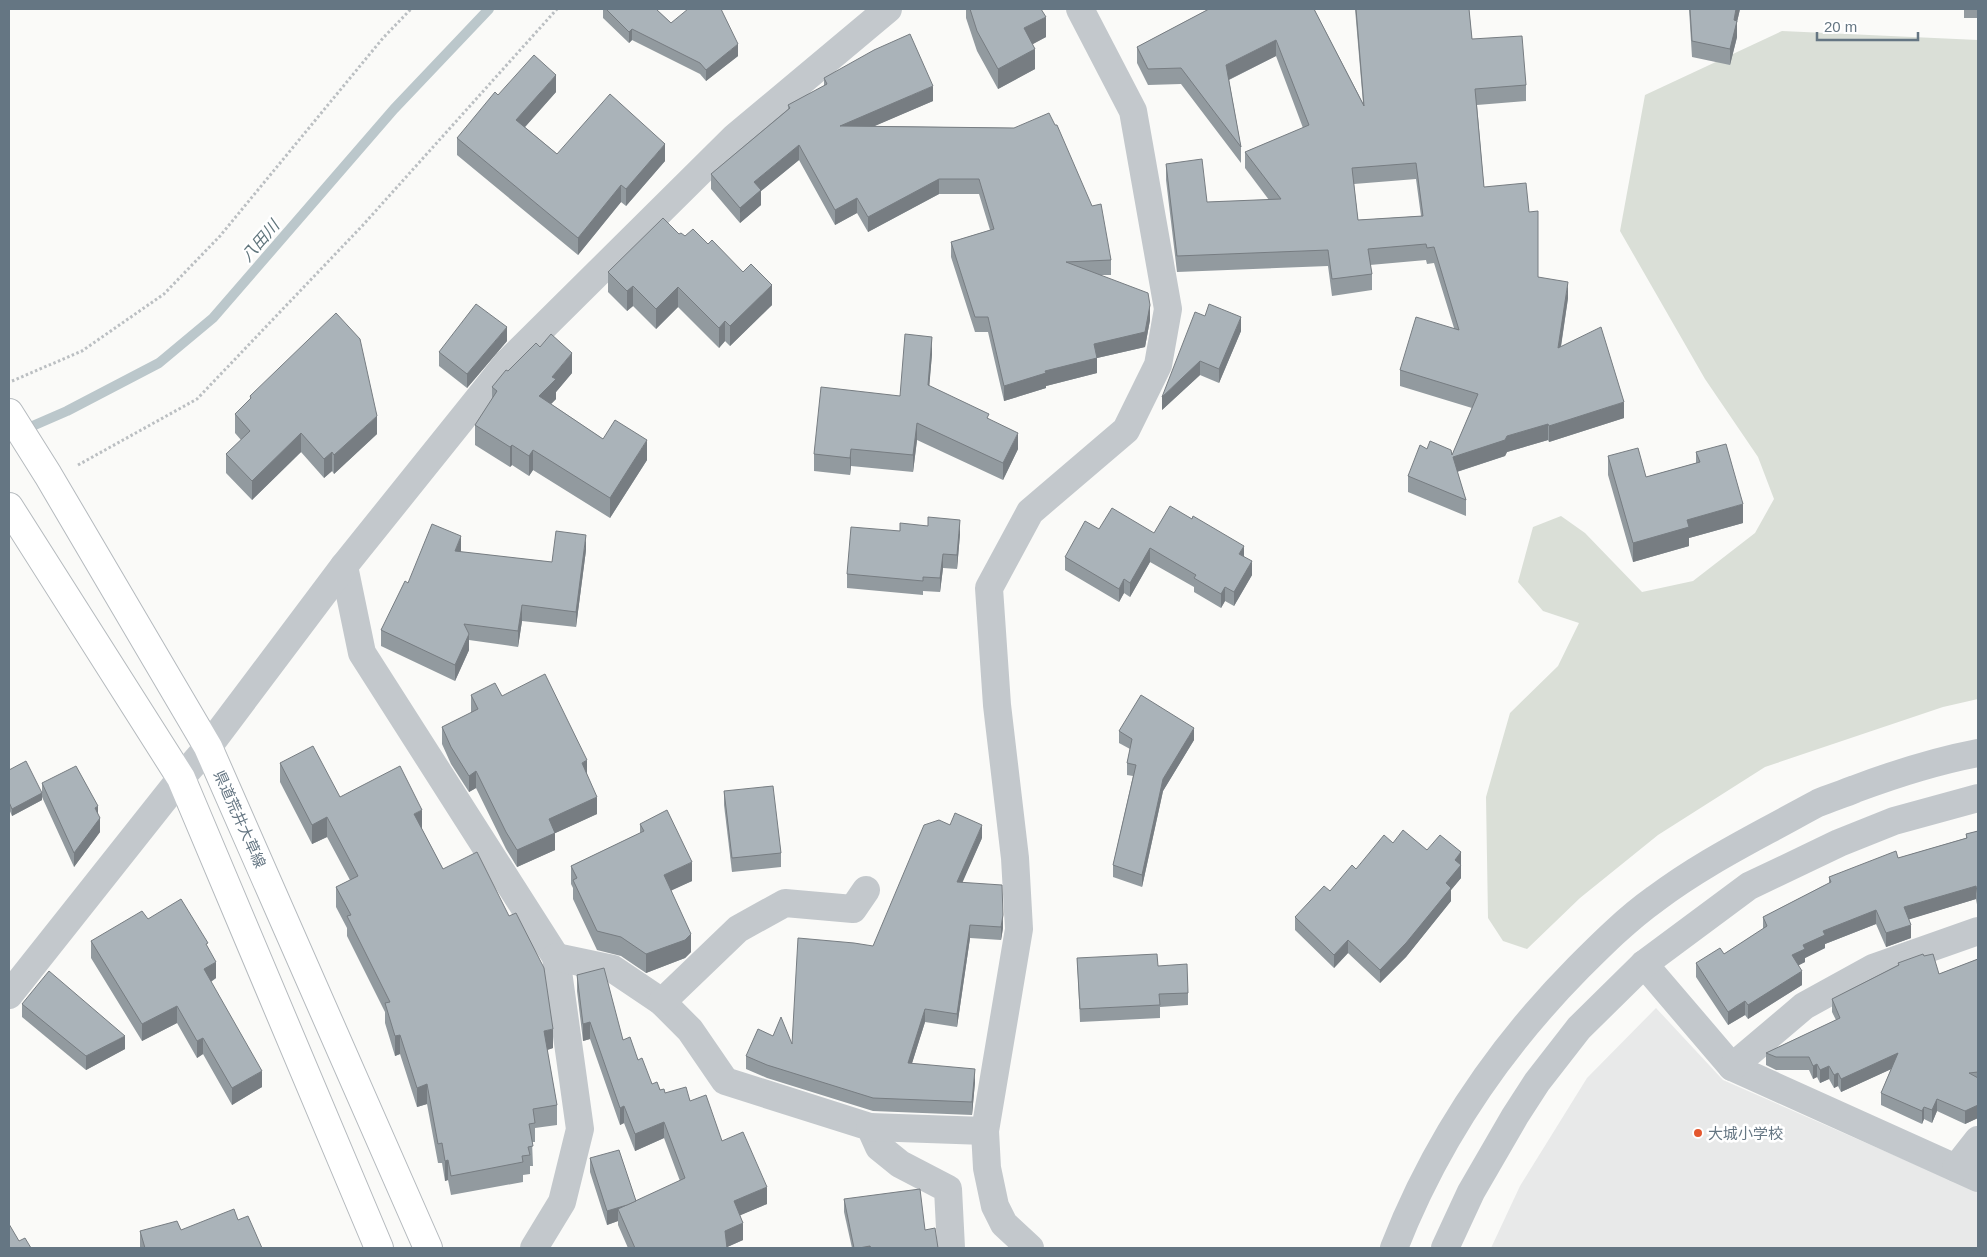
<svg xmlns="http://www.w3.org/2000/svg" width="1987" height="1257" font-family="Helvetica,'Noto Sans JP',sans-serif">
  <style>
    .built { fill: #e8e9e9 }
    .green { fill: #dadfd7 }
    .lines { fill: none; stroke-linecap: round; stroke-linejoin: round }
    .stream { stroke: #bbc7cb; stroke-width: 10 }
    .major-casing { stroke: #b5babe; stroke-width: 30 }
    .path { stroke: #bbbfc2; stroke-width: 3; stroke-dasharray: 2.5 2.5; stroke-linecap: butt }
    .minor { stroke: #c3c8cc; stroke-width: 28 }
    .major { stroke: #fff; stroke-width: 28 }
    .wall { fill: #929a9f; fill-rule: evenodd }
    .shaded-wall { fill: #777d82 }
    .building { fill: #aab3b9; stroke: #777d82; fill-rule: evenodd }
    .poi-dot { fill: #e4572e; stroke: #fff; stroke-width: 2 }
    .labels { text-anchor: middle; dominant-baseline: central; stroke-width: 5; stroke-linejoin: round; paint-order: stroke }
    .street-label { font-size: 15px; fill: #657683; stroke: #fff }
    .poi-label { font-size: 15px; fill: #657683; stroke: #fff; text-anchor: start }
    .water-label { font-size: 16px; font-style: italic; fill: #60757c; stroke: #fff }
  </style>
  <rect width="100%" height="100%" fill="#fafaf8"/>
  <!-- built -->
  <polygon class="built" points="1656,1008 1723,1080 1978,1192 1978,1248 1491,1248 1520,1186 1587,1078"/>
  <!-- green -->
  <polygon class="green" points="1782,31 1978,40 1978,699 1943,707 1765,767 1658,835 1580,898 1527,949 1503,941 1488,918 1486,797 1510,713 1558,666 1579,623 1543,611 1518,582 1533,527 1561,516 1585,533 1642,592 1693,581 1755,533 1774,499 1758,457 1705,379 1620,231 1645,95"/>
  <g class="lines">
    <!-- stream -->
    <polyline class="stream" points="21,431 67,411 159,363 213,318 394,109 489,9"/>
    <defs>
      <g id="major">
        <polyline points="9,413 48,475 208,747 428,1248"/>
        <polyline points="9,507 181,778 379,1248"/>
      </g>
    </defs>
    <!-- major casing -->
    <use href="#major" class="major-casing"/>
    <!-- path -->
    <g class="path">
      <polyline points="12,381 82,351 164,294 220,236 383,38 411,9"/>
      <polyline points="78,465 197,399 363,225 557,9"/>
    </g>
    <!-- minor -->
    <g class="minor">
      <polyline points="344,566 362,653 556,957 580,1129 562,1202 534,1248"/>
      <polyline points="556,957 613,969 662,1002 690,1030 725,1081 870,1127 879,1147 900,1164 948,1189 951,1248"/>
      <polyline points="1644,964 1732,1067 1978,1178"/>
      <polyline points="9,995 181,778 208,747 344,566 507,363 735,137 888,9"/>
      <polyline points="662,1002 738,929 785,903 853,909 866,890"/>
      <polyline points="1732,1067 1804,1006 1873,968 1978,931"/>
      <polyline points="870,1127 985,1131"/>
      <polyline points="1956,1168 1978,1140"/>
      <polyline points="1030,1248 1004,1224 995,1206 987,1168 985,1131 1019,929 1015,858 997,705 989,588 1030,512 1126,430 1158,365 1168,309 1133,111 1080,9"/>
      <path d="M 1394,1248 C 1435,1143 1499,1048 1578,968 C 1602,944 1627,919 1655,899 C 1691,872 1729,851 1768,830 C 1785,821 1801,812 1818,803 C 1830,798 1843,794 1855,789 C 1895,774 1936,761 1978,753"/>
      <polyline points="1445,1248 1471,1192 1515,1116 1537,1082 1579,1028 1644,964 1749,886 1839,843 1894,821 1978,798"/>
    </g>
    <!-- major -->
    <use href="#major" class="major"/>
  </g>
  <!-- wall -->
  <g class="wall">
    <polygon points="603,9 656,9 671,23 738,56 706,81 700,74 632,40 629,43 603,18"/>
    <polygon points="966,9 1041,9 1046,37 1032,44 1035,69 998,89 977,51 966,18"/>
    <path d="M 1207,9 L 1314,9 L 1363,103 L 1355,9 L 1469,9 L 1472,39 L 1526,85 L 1526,101 L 1477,105 L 1484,187 L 1529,212 L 1538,277 L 1568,298 L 1561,347 L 1624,418 L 1549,442 L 1548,440 L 1507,452 L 1505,456 L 1457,472 L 1466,500 L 1466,516 L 1408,492 L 1408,476 L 1427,449 L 1452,455 L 1472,408 L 1400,386 L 1400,370 L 1454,328 L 1434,263 L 1427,264 L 1426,260 L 1370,265 L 1372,274 L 1372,290 L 1332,296 L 1328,266 L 1177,272 L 1166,180 L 1166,164 L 1207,202 L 1269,200 L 1245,168 L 1245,152 L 1303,128 L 1276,56 L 1229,80 L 1241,147 L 1241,163 L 1181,84 L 1148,85 L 1137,63 L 1137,47 L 1207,10 ZM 1416,179 L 1421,216 L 1358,220 L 1354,184 Z"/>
    <polygon points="1689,9 1740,9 1737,22 1737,37 1730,65 1692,57"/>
    <rect x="1964" y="9" width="14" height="9"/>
    <polygon points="824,78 933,101 874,126 1014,128 1111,260 1111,275 1101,275 1150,320 1145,347 1097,358 1097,373 1046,386 1046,388 1004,401 988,332 975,332 951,257 951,242 990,230 979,194 939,194 868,232 857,213 835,225 799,160 761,191 761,205 740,223 711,189 711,174 788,109 788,105 824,86"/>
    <polygon points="556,92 525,127 557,154 665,161 626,206 621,202 578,255 457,155 457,138 498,95"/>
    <polygon points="679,234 708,244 772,305 730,346 725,341 719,348 678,307 656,329 633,306 627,311 608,292 608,272"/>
    <polygon points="1205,316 1241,331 1219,383 1200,375 1162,410"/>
    <polygon points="507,341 467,388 439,366 439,352"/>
    <polygon points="932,354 929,386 989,419 1018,449 1003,480 917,440 913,472 851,466 850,475 814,471 814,454 900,396"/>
    <polygon points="508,371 572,373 556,392 556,399 551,404 603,439 647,460 610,518 533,470 529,476 512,465 510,467 475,445 475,425 492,399 492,387"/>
    <polygon points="250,396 377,434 334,474 332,471 324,478 301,452 252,500 226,473 226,454 241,440 235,433 235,414 250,400"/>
    <polygon points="1696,452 1743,523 1689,538 1689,546 1633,562 1608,475 1608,456 1646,477 1696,463"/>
    <polygon points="900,531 960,534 957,569 943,568 940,592 923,591 923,595 847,588 847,574"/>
    <polygon points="1154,533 1244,556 1252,575 1234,606 1225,601 1221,608 1194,592 1194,587 1150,562 1130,597 1124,593 1119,602 1065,570 1065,557"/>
    <polygon points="586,550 576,627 522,621 518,647 469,640 469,650 455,681 381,646 381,630 408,583 461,551 461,552 552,562"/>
    <polygon points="471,695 502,696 587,775 597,814 555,833 555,850 517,867 506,849 476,788 469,792 451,764 442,744 442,727 471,713"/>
    <polygon points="1119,731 1194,740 1163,791 1142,887 1113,877 1113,865 1133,776 1127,775 1127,763 1130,749 1119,743"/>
    <polygon points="280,763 340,797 422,829 443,869 553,1048 547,1050 557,1105 557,1125 535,1128 535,1142 532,1142 533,1166 530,1166 530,1174 523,1175 523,1182 451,1195 448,1180 445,1181 442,1163 438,1163 427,1104 417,1107 400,1054 395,1056 385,1023 385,1012 347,936 347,928 336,907 336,887 350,880 327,837 312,844 280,782"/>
    <polygon points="9,770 42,793 42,783 98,815 100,832 74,867 42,797 42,800 12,816 9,809"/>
    <polygon points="724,791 781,853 781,867 732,872 724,805"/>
    <polygon points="640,824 692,881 671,890 691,952 685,958 646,973 621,956 597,950 573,899 573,888 571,884 571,866 640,833"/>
    <polygon points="1978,831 1978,910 1976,899 1909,919 1911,938 1886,947 1876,924 1825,944 1825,948 1805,958 1805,962 1798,965 1802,985 1748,1019 1745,1015 1728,1025 1696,977 1696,963 1724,954 1763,929 1763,917 1829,883 1829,877 1898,858 1966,838 1966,834"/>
    <polygon points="982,838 962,882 1003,928 1001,940 970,938 957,1027 925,1022 912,1063 975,1082 972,1115 873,1111 767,1078 746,1069 746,1056 792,1044"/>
    <polygon points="1393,843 1427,850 1461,852 1461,878 1451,890 1451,901 1406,957 1380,983 1348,953 1334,968 1295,930 1295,917 1330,891 1356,869"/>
    <polygon points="148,919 208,948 216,978 211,982 262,1087 232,1105 203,1054 197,1058 177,1023 142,1041 91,958 91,941"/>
    <polygon points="1924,956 1939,974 1978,959 1978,1118 1965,1124 1937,1111 1932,1123 1924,1119 1922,1124 1881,1105 1881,1093 1891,1069 1841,1092 1838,1086 1834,1088 1829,1079 1820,1083 1817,1077 1813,1079 1809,1070 1776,1070 1766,1065 1766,1053 1836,1020 1832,1012 1832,999 1898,965 1898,963"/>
    <polygon points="1077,958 1158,966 1188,993 1188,1005 1160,1007 1160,1018 1080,1022"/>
    <polygon points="577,975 638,1060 652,1084 665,1093 690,1101 722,1141 767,1204 740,1215 743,1240 727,1247 727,1248 628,1248 618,1225 618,1221 607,1225 590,1172 590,1158 636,1201 680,1181 664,1138 635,1151 624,1123 620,1125 590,1039 583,1041 577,991"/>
    <polygon points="22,1004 125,1049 86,1070 22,1017"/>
    <polygon points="844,1199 925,1230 938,1248 852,1248 844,1212"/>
    <polygon points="238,1220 262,1248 140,1248 140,1231 181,1230"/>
  </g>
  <!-- shaded-wall -->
  <g class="shaded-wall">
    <polygon points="1736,9 1740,9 1737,22 1737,37 1730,65 1730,49 1734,20"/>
    <polygon points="1046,17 1046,37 1024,49 1024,28"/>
    <polygon points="632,29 632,40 629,43 629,32"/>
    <polygon points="1276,40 1276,56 1226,81 1226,65"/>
    <polygon points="738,44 738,56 706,81 706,70"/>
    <polygon points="1035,49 1035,69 998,89 998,69"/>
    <polygon points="556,75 556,92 516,137 516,120"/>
    <polygon points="933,86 933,101 840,141 840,126"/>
    <polygon points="665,144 665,161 626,206 626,189"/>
    <polygon points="799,145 799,160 761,191 761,205 740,223 740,208 754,182"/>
    <polygon points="939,179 939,194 868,232 868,217"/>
    <polygon points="621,185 621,202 578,255 578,238"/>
    <polygon points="857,198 857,213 835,225 835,210"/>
    <polygon points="1568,282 1568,298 1558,365 1558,348"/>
    <polygon points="772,285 772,305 730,346 730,326"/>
    <polygon points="633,286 633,306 627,311 627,291"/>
    <polygon points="678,287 678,307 656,329 656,309"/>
    <polygon points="1150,305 1150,320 1145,347 1097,358 1097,373 1046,386 1046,388 1004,401 1004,386 1045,371 1094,344"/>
    <polygon points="1241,317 1241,331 1219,383 1219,369"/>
    <polygon points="725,321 725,341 719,348 719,328"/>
    <polygon points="507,327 507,341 467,388 467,374"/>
    <polygon points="932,337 932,354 928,402 928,385"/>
    <polygon points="572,353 572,373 556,392 556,399 539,416 539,396 552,377"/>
    <polygon points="1200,361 1200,375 1162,410 1162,397"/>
    <polygon points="1624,402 1624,418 1549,442 1549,426"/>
    <polygon points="377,416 377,434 334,474 334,455"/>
    <polygon points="917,423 917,440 913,472 913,455"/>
    <polygon points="1548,424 1548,440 1507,452 1505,456 1453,473 1453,457 1507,436"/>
    <polygon points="301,433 301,452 252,500 252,481"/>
    <polygon points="1018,433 1018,449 1003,480 1003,463"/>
    <polygon points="647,440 647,460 610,518 610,498"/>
    <polygon points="512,445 512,465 510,467 510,447"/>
    <polygon points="851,449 851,466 850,475 850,458"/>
    <polygon points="533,450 533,470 529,476 529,456"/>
    <polygon points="332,452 332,471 324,478 324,459"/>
    <polygon points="1743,504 1743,523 1689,538 1689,546 1633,562 1633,543 1687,520"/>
    <polygon points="960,520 960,534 957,569 957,555"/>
    <polygon points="586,535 586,550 576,627 576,612"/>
    <polygon points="461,536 461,551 455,567 455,551"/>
    <polygon points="1244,546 1244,559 1239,554"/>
    <polygon points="1150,548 1150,562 1130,597 1130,583"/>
    <polygon points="943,554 943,568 940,592 940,578"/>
    <polygon points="1252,561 1252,575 1234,606 1234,592"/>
    <polygon points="1124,579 1124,593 1119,602 1119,589"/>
    <polygon points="1225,587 1225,601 1221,608 1221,594"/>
    <polygon points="522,605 522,621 518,647 518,631"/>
    <polygon points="469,634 469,650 455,681 455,665"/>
    <polygon points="1194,728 1194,740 1163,791 1142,887 1142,875 1163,779"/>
    <polygon points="587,760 587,777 582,763"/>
    <polygon points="476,771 476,788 469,792 469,776"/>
    <polygon points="42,793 42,800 12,816 12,809"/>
    <polygon points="597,797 597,814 549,836 549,819"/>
    <polygon points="98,806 98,819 95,808"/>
    <polygon points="422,810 422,829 414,833 414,814"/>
    <polygon points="327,817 327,837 312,844 312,825"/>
    <polygon points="100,818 100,832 74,867 74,853"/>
    <polygon points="982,825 982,838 957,895 957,882"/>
    <polygon points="555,833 555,850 517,867 517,850"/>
    <polygon points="1461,852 1461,878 1451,890 1451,901 1406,957 1380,983 1380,970 1446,883 1455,860"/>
    <polygon points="692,862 692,881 664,894 664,875"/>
    <polygon points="1976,886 1976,899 1904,921 1904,907"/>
    <polygon points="1876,910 1876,924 1825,944 1825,948 1805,958 1805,962 1792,969 1792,955 1803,945 1823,931"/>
    <polygon points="1003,915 1003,928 1001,940 1001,927"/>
    <polygon points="970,925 970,938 957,1027 957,1014"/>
    <polygon points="1911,925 1911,938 1886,947 1886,933"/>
    <polygon points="691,934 691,952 685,958 646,973 646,954"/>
    <polygon points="1348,940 1348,953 1334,968 1334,955"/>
    <polygon points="216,962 216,978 204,986 204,969"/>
    <polygon points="1802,971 1802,985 1748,1019 1748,1005"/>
    <polygon points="1745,1001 1745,1015 1728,1025 1728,1012"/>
    <polygon points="177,1006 177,1023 142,1041 142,1024"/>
    <polygon points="925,1009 925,1022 908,1076 908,1063"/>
    <polygon points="590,1022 590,1039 583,1041 583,1024"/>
    <polygon points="553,1029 553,1048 544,1051 544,1031"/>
    <polygon points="400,1035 400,1054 395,1056 395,1036"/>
    <polygon points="125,1036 125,1049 86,1070 86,1056"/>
    <polygon points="203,1038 203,1054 197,1058 197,1041"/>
    <polygon points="1898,1053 1898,1066 1841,1092 1841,1079"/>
    <polygon points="1817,1064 1817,1077 1813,1079 1813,1066"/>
    <polygon points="1829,1066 1829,1079 1820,1083 1820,1070"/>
    <polygon points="975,1069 975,1082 972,1115 972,1102"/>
    <polygon points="262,1071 262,1087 232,1105 232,1088"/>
    <polygon points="1838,1073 1838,1086 1834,1088 1834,1075"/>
    <polygon points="427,1084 427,1104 417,1107 417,1088"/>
    <polygon points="1937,1099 1937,1111 1932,1123 1932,1110"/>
    <polygon points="1978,1105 1978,1118 1965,1124 1965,1111"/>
    <polygon points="624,1106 624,1123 620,1125 620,1108"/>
    <polygon points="1924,1107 1924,1119 1922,1124 1922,1111"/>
    <polygon points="664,1122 664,1138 635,1151 635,1134"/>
    <polygon points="448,1160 448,1180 445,1181 445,1161"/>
    <polygon points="767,1187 767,1204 734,1218 734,1201"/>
    <polygon points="636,1202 618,1209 618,1221 607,1225 607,1211"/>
    <polygon points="743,1223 743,1240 725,1248 725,1231"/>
    <polygon points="870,1246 870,1248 859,1248"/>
  </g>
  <!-- building -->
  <g class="building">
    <polygon points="606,9 656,9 671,23 688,9 721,9 738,44 706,70 700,63 632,29 629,32"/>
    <polygon points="970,9 1041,9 1046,17 1024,28 1035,49 998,69 977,31"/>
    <path d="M 1209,9 L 1314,9 L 1364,106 L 1356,9 L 1469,9 L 1472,39 L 1522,36 L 1526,85 L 1475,89 L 1484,187 L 1526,183 L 1529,212 L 1538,211 L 1538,277 L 1568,282 L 1558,348 L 1601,327 L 1624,402 L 1549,426 L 1548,424 L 1507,436 L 1505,440 L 1453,457 L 1466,500 L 1408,476 L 1420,445 L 1427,449 L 1430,441 L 1451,450 L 1452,455 L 1478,394 L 1400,370 L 1416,317 L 1459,330 L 1434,247 L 1427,248 L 1426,244 L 1368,249 L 1372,274 L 1332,279 L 1328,250 L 1177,256 L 1166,164 L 1202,159 L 1207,202 L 1281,199 L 1245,152 L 1309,125 L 1276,40 L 1226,65 L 1241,147 L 1181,68 L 1148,69 L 1137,47 ZM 1416,163 L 1423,216 L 1358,220 L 1352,168 Z"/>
    <polygon points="1690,9 1736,9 1734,20 1737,21 1730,49 1692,41"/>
    <polygon points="910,34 933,86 840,126 1014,128 1049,113 1055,125 1057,125 1092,206 1101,204 1111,260 1066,262 1148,293 1150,305 1145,332 1094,344 1097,358 1045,371 1046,373 1004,386 988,317 975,317 951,242 994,229 979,179 939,179 868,217 857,198 835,210 799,145 754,182 761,190 740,208 711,174 790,108 788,105 827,84 824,78 874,50"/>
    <polygon points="534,55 556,75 516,120 557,154 610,94 665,144 626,189 621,185 578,238 457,138 495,92 498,95"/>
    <polygon points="663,218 679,234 681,233 685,236 693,229 708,244 712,240 743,272 751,264 772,285 730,326 725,321 719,328 678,287 656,309 633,286 627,291 608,272"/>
    <polygon points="476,304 507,327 467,374 439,352"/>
    <polygon points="1209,304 1241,317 1219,369 1200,361 1162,397 1195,312 1205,316"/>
    <polygon points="336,313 360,339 377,416 334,455 332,452 324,459 301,433 252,481 226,454 250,431 235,414 251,398 250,396"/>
    <polygon points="551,334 572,353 552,377 556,379 539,396 603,439 615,420 647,440 610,498 533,450 529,456 512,445 510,447 475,425 497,391 492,387 506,370 508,371 536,343 540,347"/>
    <polygon points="905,334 932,337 928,385 989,414 987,418 1018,433 1003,463 917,423 913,455 851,449 850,458 814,454 821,387 900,396"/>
    <polygon points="1726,444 1743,504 1687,520 1689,527 1633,543 1608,456 1638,448 1646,477 1700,462 1696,452"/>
    <polygon points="1170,506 1192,519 1193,516 1244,546 1239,554 1252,561 1234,592 1225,587 1221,594 1194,578 1196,575 1150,548 1130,583 1124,579 1119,589 1065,557 1085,521 1099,529 1112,508 1154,533"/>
    <polygon points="928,517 960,520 957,555 943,554 940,578 923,577 923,581 847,574 851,527 900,531 900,523 928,526"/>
    <polygon points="432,524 461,536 455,551 552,562 556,531 586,535 576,612 522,605 518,631 464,624 469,634 455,665 381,630 405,581 408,583"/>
    <polygon points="545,674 587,760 582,763 597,797 549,819 555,833 517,850 506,832 476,771 469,776 451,747 442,727 478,709 471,695 495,683 502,696"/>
    <polygon points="1141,695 1194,728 1163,779 1142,875 1113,865 1136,765 1127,763 1132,739 1119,731"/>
    <polygon points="313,746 340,797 400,766 422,810 414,814 443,869 477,852 509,916 516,913 544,968 553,1029 544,1031 557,1105 533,1109 535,1123 529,1124 533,1146 528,1147 530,1155 522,1156 523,1162 451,1176 448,1160 445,1161 442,1143 438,1144 427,1084 417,1088 400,1035 395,1036 385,1003 390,1002 347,916 351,915 336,887 358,876 327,817 312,825 280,763"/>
    <polygon points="26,761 42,793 12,809 9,802 9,770"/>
    <polygon points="76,766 98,806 95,808 100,818 74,853 42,783"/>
    <polygon points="773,786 781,853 732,858 724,791"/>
    <polygon points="667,810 692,862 664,875 691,934 685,940 646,954 621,937 597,931 573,880 577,878 571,866 644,831 640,824"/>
    <polygon points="955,813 982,825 957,882 1002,885 1003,915 1001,927 970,925 957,1014 925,1009 908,1063 975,1069 972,1102 873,1098 767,1065 746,1056 758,1029 773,1036 781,1017 792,1044 798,938 854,943 873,946 924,825 939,820 950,825"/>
    <polygon points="1403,830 1427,850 1440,835 1461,852 1455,860 1461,865 1446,883 1451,888 1406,943 1380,970 1348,940 1334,955 1295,917 1324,886 1330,891 1352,865 1356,869 1384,835 1393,843"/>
    <polygon points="1978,831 1978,896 1976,886 1904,907 1911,925 1886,933 1876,910 1823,931 1825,935 1803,945 1805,949 1792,955 1802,971 1748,1005 1745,1001 1728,1012 1696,963 1720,948 1724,954 1767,926 1763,917 1831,882 1829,877 1896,851 1898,858 1967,838 1966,834"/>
    <polygon points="181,899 208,943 206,944 216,962 204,969 262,1071 232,1088 203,1038 197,1041 177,1006 142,1024 91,941 142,911 148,919"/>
    <polygon points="1157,954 1158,966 1187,964 1188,993 1159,994 1160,1005 1080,1009 1077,958"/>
    <polygon points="1923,954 1924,956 1933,954 1939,974 1978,959 1978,1072 1969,1073 1978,1078 1978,1105 1965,1111 1937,1099 1932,1110 1924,1107 1922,1111 1881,1093 1898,1053 1841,1079 1838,1073 1834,1075 1829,1066 1820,1070 1817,1064 1813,1066 1809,1057 1776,1057 1766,1053 1840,1018 1832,999 1899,965 1898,963"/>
    <polygon points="604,968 623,1040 630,1037 638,1060 642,1058 652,1084 657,1082 660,1090 664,1089 665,1093 686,1087 690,1101 706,1095 722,1141 743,1132 767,1187 734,1201 743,1223 725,1231 727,1248 635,1248 618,1209 685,1178 664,1122 635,1134 624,1106 620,1108 590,1022 583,1024 577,975"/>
    <polygon points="49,971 125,1036 86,1056 22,1004"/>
    <polygon points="619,1150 636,1201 627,1205 607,1211 590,1158"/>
    <polygon points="920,1189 925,1230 935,1228 938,1248 871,1248 870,1246 859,1248 854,1248 844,1199"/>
    <polygon points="234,1209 238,1220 248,1216 262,1248 145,1248 140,1231 177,1221 181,1230"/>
    <polygon points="9,1224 19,1241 25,1238 31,1248 9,1248"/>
  </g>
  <!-- markers -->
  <circle class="poi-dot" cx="1698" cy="1133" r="5"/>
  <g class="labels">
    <!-- street labels -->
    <g class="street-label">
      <text transform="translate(240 819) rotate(66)">県道荒井大草線</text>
    </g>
    <!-- poi labels -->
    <g class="poi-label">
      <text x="1708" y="1133">大城小学校</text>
    </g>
    <!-- water labels -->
    <g class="water-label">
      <text transform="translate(260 241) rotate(-49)">八田川</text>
    </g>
  </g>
  <!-- border -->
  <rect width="1987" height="1257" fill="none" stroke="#657683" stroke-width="20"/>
  <!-- scale -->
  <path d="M1817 32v8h101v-8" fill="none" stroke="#657683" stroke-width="2.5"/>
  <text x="1824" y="32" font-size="15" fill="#657683" stroke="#ffffff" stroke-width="4" paint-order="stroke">20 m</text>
</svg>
